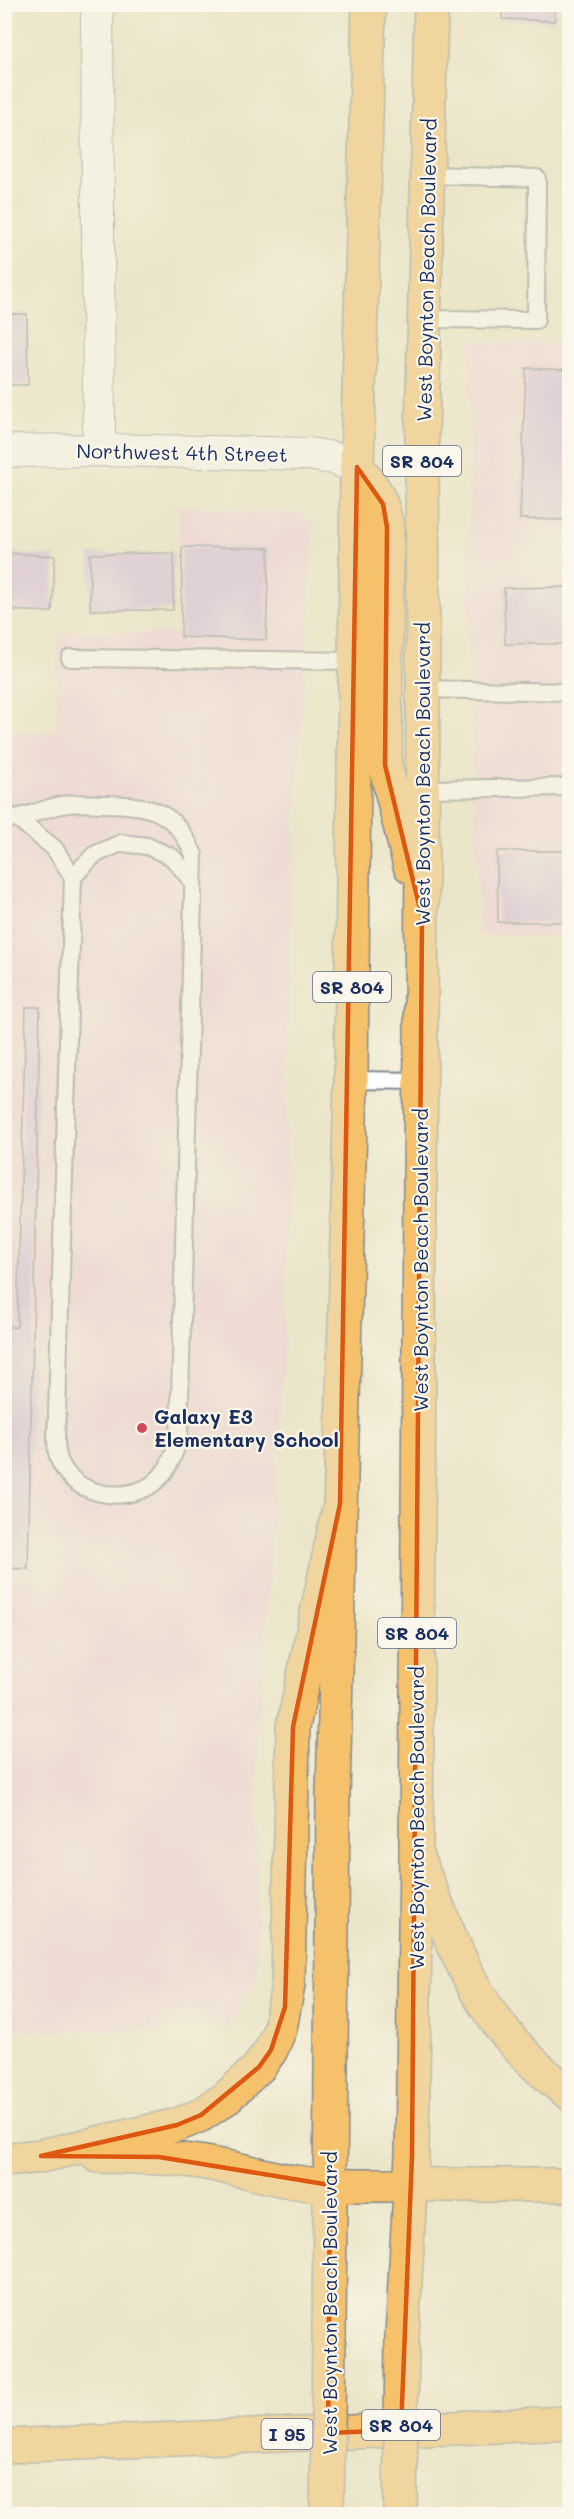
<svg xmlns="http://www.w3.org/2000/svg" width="574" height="2519" font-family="Mali,sans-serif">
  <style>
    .built { fill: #f1d0e2 }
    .building { fill: #d3b8e3 }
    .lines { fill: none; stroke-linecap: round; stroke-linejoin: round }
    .service-casing { stroke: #838a94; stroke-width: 20 }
    .minor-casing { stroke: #838a94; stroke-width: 34 }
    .primary-casing { stroke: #838a94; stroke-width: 36 }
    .motorway-casing { stroke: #838a94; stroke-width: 36 }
    .service { stroke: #fff; stroke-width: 16 }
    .minor { stroke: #fff; stroke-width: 32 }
    .primary { stroke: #f5c16b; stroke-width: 33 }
    .motorway { stroke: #f5c16b; stroke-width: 33 }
    .primary-bridge-casing { stroke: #838a94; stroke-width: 36; stroke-linecap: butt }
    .primary-bridge { stroke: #f5c16b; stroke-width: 33 }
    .marked { fill: none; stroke: #de5710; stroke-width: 4.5; stroke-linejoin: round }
    .poi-dot { fill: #d1495b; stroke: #fbf7ec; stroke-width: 2 }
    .labels { text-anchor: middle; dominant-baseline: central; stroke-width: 4.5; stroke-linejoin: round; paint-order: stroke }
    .shield { fill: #fbf7ec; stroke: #5e6b89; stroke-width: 1.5 }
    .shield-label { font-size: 18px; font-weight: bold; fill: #1b2f5e }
    .street-label { font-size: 20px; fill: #1b2f5e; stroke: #fbf7ec }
    .poi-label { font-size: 20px; font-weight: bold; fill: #1b2f5e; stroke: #fbf7ec; text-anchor: start }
  </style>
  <rect width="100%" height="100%" fill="#fbf7ec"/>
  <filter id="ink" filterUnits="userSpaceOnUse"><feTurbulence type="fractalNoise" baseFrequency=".0167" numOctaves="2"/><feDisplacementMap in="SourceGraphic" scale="12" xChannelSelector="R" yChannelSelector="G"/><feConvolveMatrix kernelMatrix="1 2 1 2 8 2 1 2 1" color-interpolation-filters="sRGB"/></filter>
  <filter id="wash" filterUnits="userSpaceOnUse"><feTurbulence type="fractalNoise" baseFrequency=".008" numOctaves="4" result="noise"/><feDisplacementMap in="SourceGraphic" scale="24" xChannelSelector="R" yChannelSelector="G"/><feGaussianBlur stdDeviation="1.35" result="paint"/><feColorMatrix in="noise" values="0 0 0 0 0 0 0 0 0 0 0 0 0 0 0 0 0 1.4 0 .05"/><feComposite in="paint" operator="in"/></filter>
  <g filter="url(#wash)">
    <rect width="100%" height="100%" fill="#ebe6c9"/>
    <!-- built -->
    <g class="built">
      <polygon points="470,342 569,342 569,937 479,935 468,638"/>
      <polygon points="178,505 301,513 314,524 293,857 289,984 285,1336 258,1748 257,1979 228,2030 5,2032 4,732 56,731 58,631 179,633"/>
    </g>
    <g id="blocks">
      <!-- building -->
      <g class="building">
        <polygon points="502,4 555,4 555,21 502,19"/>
        <polygon points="4,314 27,314 28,385 4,385"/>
        <polygon points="526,368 570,370 570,520 520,519"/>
        <polygon points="182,547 269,548 266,640 181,637"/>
        <polygon points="4,553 55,556 52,612 4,610"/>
        <polygon points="174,553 173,610 90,610 90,554"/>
        <polygon points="570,587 570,644 505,644 504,588"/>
        <polygon points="497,851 570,851 570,922 498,922"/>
        <polygon points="26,1007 40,1007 28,1569 4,1568 4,1327 17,1327"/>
        <polygon points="4,1592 6,1592 9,1617 4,1617"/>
      </g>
    </g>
  </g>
  <g filter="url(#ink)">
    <use href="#blocks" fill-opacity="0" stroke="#838a94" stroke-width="1.5"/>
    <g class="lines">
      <defs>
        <g id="service">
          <polyline points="425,319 536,320 537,178 428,175"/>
          <polyline points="70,658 356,661"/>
          <polyline points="423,689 570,692"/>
          <polyline points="422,789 570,787"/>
          <path d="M 4,819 C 27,819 46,806 68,804 C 80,802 93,804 105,804 C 151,805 175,810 194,855 L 179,1438 C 173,1459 164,1482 141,1490 C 111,1501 70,1492 58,1457 C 54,1443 57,1425 57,1412 C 58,1377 59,1342 60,1307 C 64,1164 68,1021 73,877 L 54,848 L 18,819"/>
          <polyline points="73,877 94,855 121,843 147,846 172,857 193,882"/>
          <polyline points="351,1080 421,1081"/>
        </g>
        <g id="minor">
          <polyline points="97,4 99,450"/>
          <polyline points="4,451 99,450 309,454 333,458 357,467"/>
        </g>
        <g id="primary">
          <path d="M 357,467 C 375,488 382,500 387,527 L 385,765 L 410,866"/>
          <polyline points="330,2185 410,2185"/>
          <polyline points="402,2336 412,2155 416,1855 423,689 422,438 431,4"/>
          <polyline points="329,2337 333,1794 351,1080 357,467 369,4"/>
        </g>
        <g id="motorway">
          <path d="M 416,1855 C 434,1897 450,1941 471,1981 C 494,2025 530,2064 570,2094"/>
          <path d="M 98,2156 C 139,2157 180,2157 221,2166 C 258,2173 292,2185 330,2185"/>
          <polyline points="4,2160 41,2156 177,2125 201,2115 225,2099 259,2067 271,2050 280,2029 288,1985 293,1727 340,1504"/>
          <polyline points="410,2185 570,2185"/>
          <polyline points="4,2446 570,2423"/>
        </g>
      </defs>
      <!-- service casing -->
      <use href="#service" class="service-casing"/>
      <!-- minor casing -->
      <use href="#minor" class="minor-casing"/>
      <!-- primary casing -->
      <use href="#primary" class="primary-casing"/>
      <!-- motorway casing -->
      <use href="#motorway" class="motorway-casing"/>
      <!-- service -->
      <use href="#service" class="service"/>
      <!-- minor -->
      <use href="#minor" class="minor"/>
      <!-- primary -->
      <use href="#primary" class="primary"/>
      <!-- motorway -->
      <use href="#motorway" class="motorway"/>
      <defs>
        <g id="primary-bridge">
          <polyline points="327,2514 329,2337"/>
          <polyline points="400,2514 402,2336"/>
        </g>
      </defs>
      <!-- primary-bridge casing -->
      <use href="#primary-bridge" class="primary-bridge-casing"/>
      <!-- primary-bridge -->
      <use href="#primary-bridge" class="primary-bridge"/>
    </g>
  </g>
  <!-- marked area -->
  <path d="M0 0H574V2519H0ZM 357,467 L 383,504 L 387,527 L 385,765 L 422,917 L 412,2155 L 401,2430 L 328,2433 L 330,2185 L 159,2157 L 41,2156 L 177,2125 L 201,2115 L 259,2067 L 271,2050 L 285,2007 L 293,1727 L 340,1504 Z" fill="#ebe6c9" fill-opacity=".55" fill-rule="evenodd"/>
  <path class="marked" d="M 357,467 L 383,504 L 387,527 L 385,765 L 422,917 L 412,2155 L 401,2430 L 328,2433 L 330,2185 L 159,2157 L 41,2156 L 177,2125 L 201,2115 L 259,2067 L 271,2050 L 285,2007 L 293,1727 L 340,1504 Z"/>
  <!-- markers -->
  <circle class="poi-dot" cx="142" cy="1428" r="6"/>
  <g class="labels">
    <!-- shield labels -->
    <g class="shield">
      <rect x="383" y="446" width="78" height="30" rx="4.5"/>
      <rect x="313" y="972" width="78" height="30" rx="4.5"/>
      <rect x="378" y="1618" width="78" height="30" rx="4.5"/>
      <rect x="362" y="2410" width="78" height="30" rx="4.5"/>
      <rect x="261.5" y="2419" width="51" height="30" rx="4.5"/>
    </g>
    <g class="shield-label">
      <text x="422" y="461">SR 804</text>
      <text x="352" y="987">SR 804</text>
      <text x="417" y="1633">SR 804</text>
      <text x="401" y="2425">SR 804</text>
      <text x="287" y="2434">I 95</text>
    </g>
    <!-- street labels -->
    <g class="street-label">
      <text transform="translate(426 270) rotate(-89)">West Boynton Beach Boulevard</text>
      <text transform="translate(182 452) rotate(1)">Northwest 4th Street</text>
      <text transform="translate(422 774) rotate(-90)">West Boynton Beach Boulevard</text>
      <text transform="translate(420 1260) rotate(-90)">West Boynton Beach Boulevard</text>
      <text transform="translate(416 1818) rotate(-90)">West Boynton Beach Boulevard</text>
      <text transform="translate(329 2303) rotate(-90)">West Boynton Beach Boulevard</text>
    </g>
    <!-- poi labels -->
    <g class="poi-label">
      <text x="154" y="1416">Galaxy E3<tspan x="154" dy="23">Elementary School</tspan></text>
    </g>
  </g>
  <!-- margin -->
  <rect width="574" height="2519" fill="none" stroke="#fbf7ec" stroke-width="24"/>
</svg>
